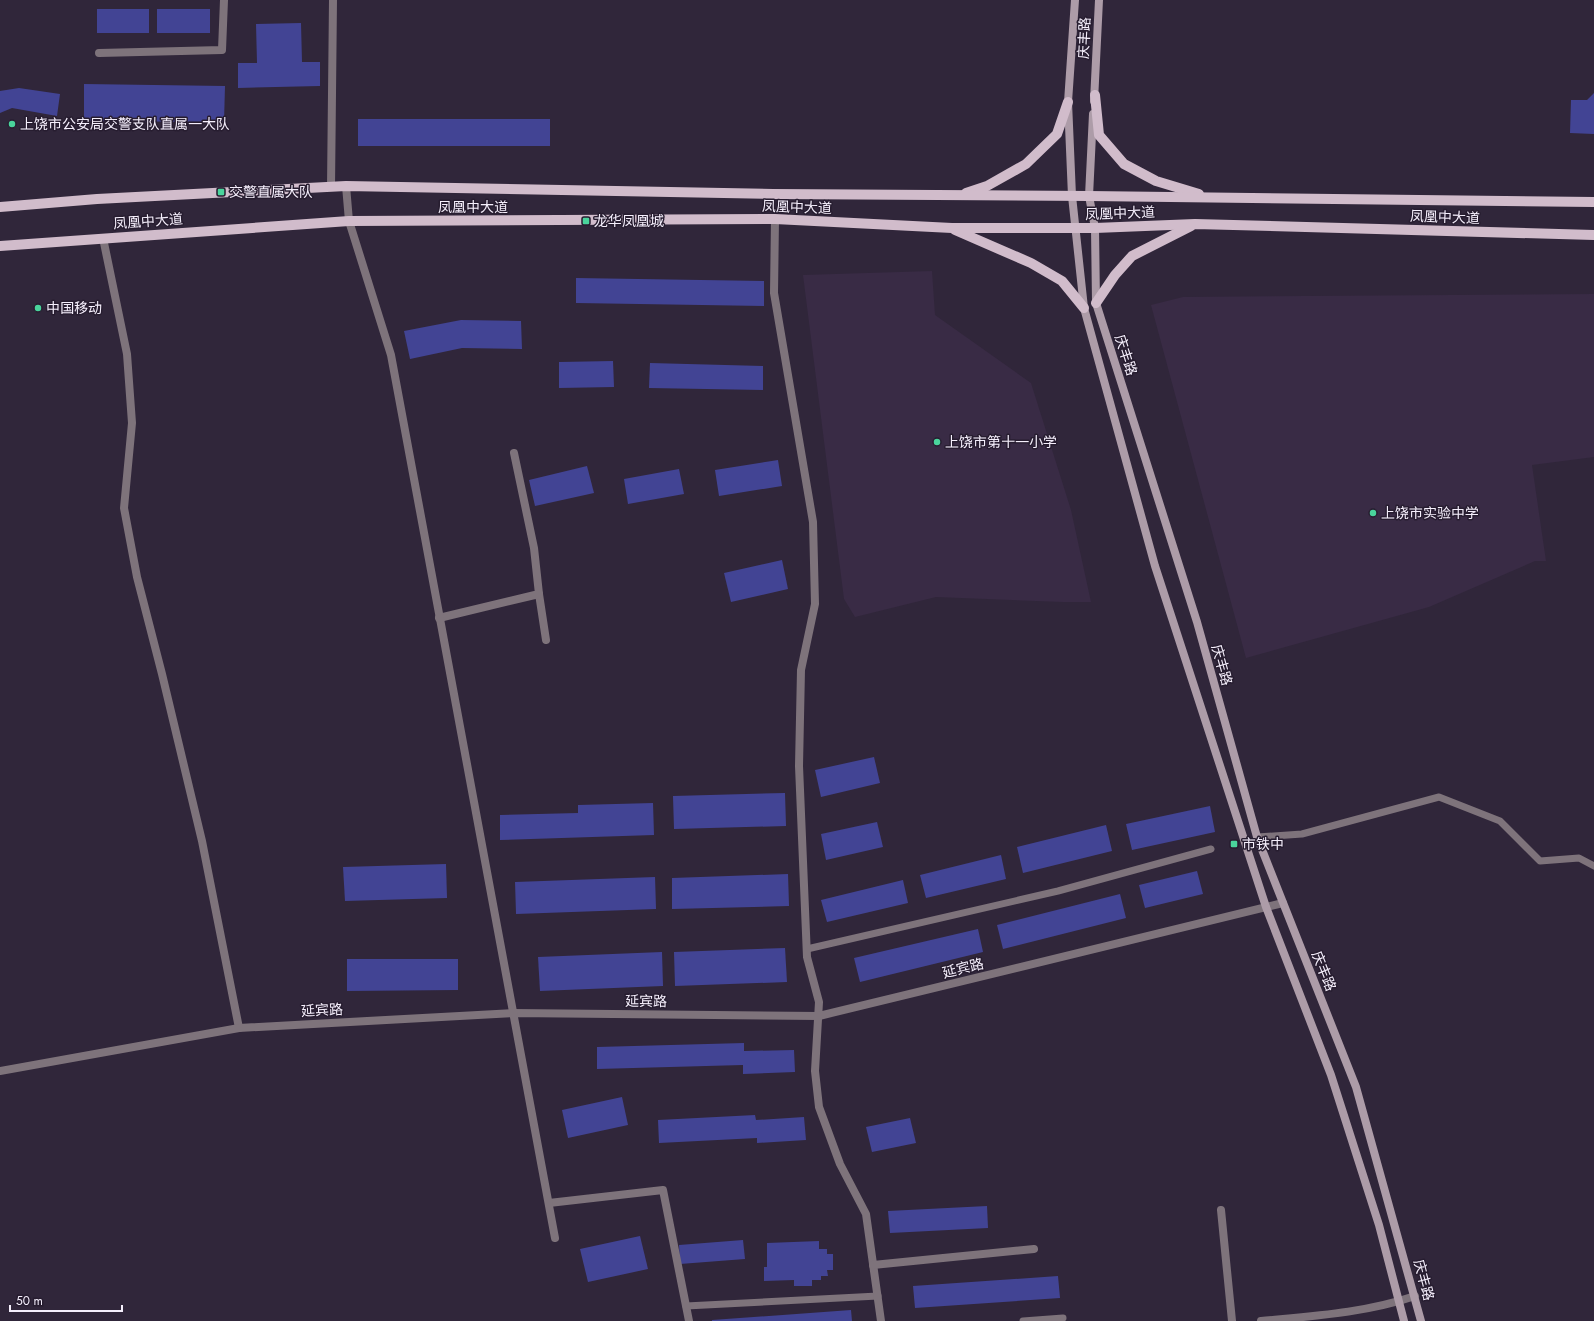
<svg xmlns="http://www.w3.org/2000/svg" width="1594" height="1321" font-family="Jost,'Noto Sans SC',sans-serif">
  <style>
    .built { fill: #392b45 }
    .building { fill: #424494 }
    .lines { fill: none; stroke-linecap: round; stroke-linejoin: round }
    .service { stroke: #7e737b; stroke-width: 7 }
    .minor { stroke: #7e737b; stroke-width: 8 }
    .tertiary { stroke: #7e737b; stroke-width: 8 }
    .secondary { stroke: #ad9ca8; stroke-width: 8 }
    .primary { stroke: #d1bccb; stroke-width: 10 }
    .poi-dot { fill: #4ad49c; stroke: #271d30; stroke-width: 1.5 }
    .labels { text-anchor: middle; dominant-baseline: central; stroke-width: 3; stroke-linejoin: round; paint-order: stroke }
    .street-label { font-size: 14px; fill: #f5effc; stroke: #271d30 }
    .poi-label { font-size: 14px; fill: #f5effc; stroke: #271d30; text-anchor: start }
  </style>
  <rect width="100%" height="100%" fill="#30263a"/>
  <!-- built -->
  <g class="built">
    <polygon points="932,271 935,315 1031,383 1071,510 1091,602 1063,602 936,597 855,617 844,599 803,275"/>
    <polygon points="1594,294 1594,457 1532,465 1546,561 1535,561 1429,607 1246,658 1151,305 1183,297"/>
  </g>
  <!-- building -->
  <g class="building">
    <rect x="97" y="9" width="52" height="24"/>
    <rect x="157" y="9" width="53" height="24"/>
    <polygon points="301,23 302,62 320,62 320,86 238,88 238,63 257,63 256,24"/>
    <polygon points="84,84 225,86 224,122 84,121"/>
    <polygon points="19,88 60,94 57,116 12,108 0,113 0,91"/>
    <polygon points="1594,93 1594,134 1570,133 1571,100 1587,100"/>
    <rect x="358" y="119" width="192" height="27"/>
    <polygon points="576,278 764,281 764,306 576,303"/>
    <polygon points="461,320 521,321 522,349 462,348 410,359 404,331"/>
    <polygon points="613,361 614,387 559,388 559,362"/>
    <polygon points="650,363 763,366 763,390 649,388"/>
    <polygon points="778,460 782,486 719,496 715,470"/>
    <polygon points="587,466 594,493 535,506 529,480"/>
    <polygon points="679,469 684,494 628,504 624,479"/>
    <polygon points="782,560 788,589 731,602 724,573"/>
    <polygon points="874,757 880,783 821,797 815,770"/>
    <polygon points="785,793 786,826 674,829 673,796"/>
    <polygon points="653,803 654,835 500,840 500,815 578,813 578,805"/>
    <polygon points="1210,806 1215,832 1132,850 1126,824"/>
    <polygon points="877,822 883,847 826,860 821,834"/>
    <polygon points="1106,825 1112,851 1023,873 1017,847"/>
    <polygon points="1001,855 1006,879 926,898 920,875"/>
    <polygon points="446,864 447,898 345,901 343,867"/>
    <polygon points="1197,871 1203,894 1145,908 1139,885"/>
    <polygon points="788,874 789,906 672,909 672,878"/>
    <polygon points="655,877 656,909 516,914 515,882"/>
    <polygon points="903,880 908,903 827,922 821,900"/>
    <polygon points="1120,894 1126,918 1003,949 997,925"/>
    <polygon points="978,929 983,952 860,982 854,958"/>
    <polygon points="785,948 787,982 675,986 674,952"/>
    <polygon points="662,952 663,986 540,991 538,957"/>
    <polygon points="347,959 458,959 458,990 347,991"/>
    <polygon points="744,1043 744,1051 794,1050 795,1072 743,1074 743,1065 597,1069 597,1047"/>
    <polygon points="622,1097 628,1125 568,1138 562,1110"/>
    <polygon points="755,1115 756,1120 804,1117 806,1140 757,1143 757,1138 659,1143 658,1120"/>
    <polygon points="910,1118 916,1143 872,1152 866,1127"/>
    <polygon points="987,1206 988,1228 890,1233 888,1211"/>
    <polygon points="640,1236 648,1269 588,1282 580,1249"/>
    <polygon points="743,1240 745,1259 680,1264 679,1245"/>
    <polygon points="819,1241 819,1249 827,1249 827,1254 833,1254 833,1270 827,1270 828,1276 821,1276 821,1280 812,1280 812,1286 794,1286 794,1280 764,1281 764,1267 767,1267 767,1243"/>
    <polygon points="1058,1276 1060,1298 915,1308 913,1286"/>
    <polygon points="851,1310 852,1321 712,1321 712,1320"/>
  </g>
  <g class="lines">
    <!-- service -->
    <g class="service">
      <polyline points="1257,837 1302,834 1439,797 1500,821 1540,861 1579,858 1594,866"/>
      <polyline points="807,949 1058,891 1211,849"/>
      <polyline points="686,1306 878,1296"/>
      <polyline points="1023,1321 1063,1318"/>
    </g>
    <!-- minor -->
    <g class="minor">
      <polyline points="99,53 222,50 224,0"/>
      <polyline points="331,187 333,0"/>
      <polyline points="775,219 774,293 813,522 815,604 801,670 799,766 807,957 819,1002 815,1071 819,1107 840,1164 866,1214 881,1321"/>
      <polyline points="103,238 127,354 132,423 124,508 137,577 162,674 202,841 239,1028"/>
      <polyline points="539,594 546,640"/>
      <polyline points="439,618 539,594 534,548 514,453"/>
      <polyline points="0,1071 239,1028 513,1013 819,1016 1283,903"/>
      <polyline points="549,1203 663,1190 689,1321"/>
      <polyline points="1221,1210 1232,1321"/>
      <polyline points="873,1265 1034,1249"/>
      <path d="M 1261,1321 C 1313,1316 1365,1313 1415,1296"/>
    </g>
    <!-- tertiary -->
    <polyline class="tertiary" points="346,186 349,221 391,355 555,1238"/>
    <!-- secondary -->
    <g class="secondary">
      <polyline points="1075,0 1068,102 1072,196 1084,308 1155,566 1266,907 1331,1075 1379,1225 1404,1321"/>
      <polyline points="1094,101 1099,0"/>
      <polyline points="1093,114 1089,196 1095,228 1096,303 1197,622 1257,837 1356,1087 1421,1321"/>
    </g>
    <!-- primary -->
    <g class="primary">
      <polyline points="1095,95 1099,135 1124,164 1156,181 1199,194"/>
      <polyline points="966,193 987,186 1026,164 1057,134 1068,102"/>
      <polyline points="0,207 97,199 346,186 773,194 1089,196 1594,202"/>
      <polyline points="955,230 1031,263 1062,281 1084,308"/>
      <polyline points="0,246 349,221 775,219 952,228 1095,228 1195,224 1594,235"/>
      <polyline points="1096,303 1115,275 1132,256 1191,226"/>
    </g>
  </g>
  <!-- markers -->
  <g class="poi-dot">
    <circle cx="12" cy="124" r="4"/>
    <rect x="217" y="188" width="8" height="8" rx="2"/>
    <rect x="582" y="217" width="8" height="8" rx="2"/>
    <circle cx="38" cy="308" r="4"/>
    <circle cx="937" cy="442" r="4"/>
    <circle cx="1373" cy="513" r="4"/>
    <rect x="1230" y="840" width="8" height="8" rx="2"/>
  </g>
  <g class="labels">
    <!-- street labels -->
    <g class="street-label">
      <text transform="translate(1084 38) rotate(-87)">庆丰路</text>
      <text x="473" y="207">凤凰中大道</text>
      <text transform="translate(797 207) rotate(2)">凤凰中大道</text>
      <text transform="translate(1120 213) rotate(-2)">凤凰中大道</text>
      <text transform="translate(1445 217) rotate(2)">凤凰中大道</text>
      <text transform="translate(148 221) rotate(-4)">凤凰中大道</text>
      <text transform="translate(1126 355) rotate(72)">庆丰路</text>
      <text transform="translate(1222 665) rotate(74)">庆丰路</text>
      <text transform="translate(963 968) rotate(-14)">延宾路</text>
      <text transform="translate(1324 971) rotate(68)">庆丰路</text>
      <text transform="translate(646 1001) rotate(1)">延宾路</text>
      <text transform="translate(322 1010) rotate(-3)">延宾路</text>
      <text transform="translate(1424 1280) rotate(75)">庆丰路</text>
    </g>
    <!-- poi labels -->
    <g class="poi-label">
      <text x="20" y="124">上饶市公安局交警支队直属一大队</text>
      <text x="229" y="192">交警直属大队</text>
      <text x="594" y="221">龙华凤凰城</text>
      <text x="46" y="308">中国移动</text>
      <text x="945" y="442">上饶市第十一小学</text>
      <text x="1381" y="513">上饶市实验中学</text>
      <text x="1242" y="844">市铁中</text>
    </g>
  </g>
  <!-- scale -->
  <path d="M10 1305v6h112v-6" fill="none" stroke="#f5effc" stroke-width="2"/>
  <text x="16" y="1305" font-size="12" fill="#f5effc" stroke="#271d30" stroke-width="3" paint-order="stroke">50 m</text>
</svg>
